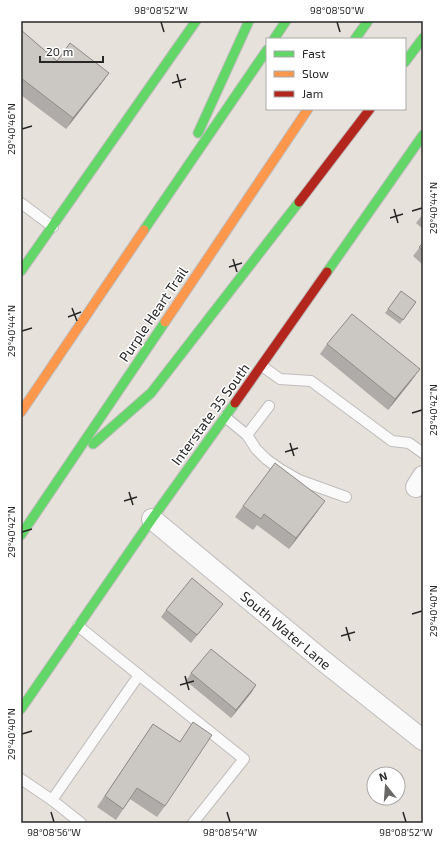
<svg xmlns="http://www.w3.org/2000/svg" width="444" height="844" font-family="'Exo 2',sans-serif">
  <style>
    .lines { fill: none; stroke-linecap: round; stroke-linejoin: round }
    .lane-casing { stroke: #bfbdbd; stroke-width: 12 }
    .street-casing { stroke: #bfbdbd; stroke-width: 22 }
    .fast-casing { stroke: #bfbdbd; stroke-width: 11 }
    .slow-casing { stroke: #bfbdbd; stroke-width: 11 }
    .jam-casing { stroke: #bfbdbd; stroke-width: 11 }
    .lane { stroke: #fbfafa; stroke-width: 10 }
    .street { stroke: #fbfafa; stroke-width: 20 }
    .fast { stroke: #63d668; stroke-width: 9 }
    .slow { stroke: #ff974d; stroke-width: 9 }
    .jam { stroke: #b3261e; stroke-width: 9 }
    .wall { fill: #afaba8 }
    .shaded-wall { fill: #8e8b88 }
    .building { fill: #cbc7c3; stroke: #8e8b88 }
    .ticks { fill: none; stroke: #272727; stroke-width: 1.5 }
    .labels { text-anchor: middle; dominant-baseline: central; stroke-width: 3; stroke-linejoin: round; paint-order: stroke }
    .street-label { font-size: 14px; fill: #272727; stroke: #fff }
    .neatline { fill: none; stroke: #272727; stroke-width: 1.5 }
    .ticks-label { font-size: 10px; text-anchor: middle; fill: #272727 }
  </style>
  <rect width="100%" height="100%" fill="#e6e1db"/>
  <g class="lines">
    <defs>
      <g id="lane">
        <polyline points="21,203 53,227"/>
        <polyline points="262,366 280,379 311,381 392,441 409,443 423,453"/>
        <polyline points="225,417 247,435 256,449 266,459 280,469 299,480 346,497"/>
        <polyline points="247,435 269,406"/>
        <polyline points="139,675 244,759 193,823"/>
        <polyline points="21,779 52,800 139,675 78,626"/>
        <polyline points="52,800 81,823"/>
      </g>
      <g id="street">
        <polyline points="416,487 423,476"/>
        <polyline points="152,519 321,659 423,740"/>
      </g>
      <g id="fast">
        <polyline points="274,39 286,21"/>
        <polyline points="355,39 368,21"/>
        <polyline points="405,62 423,38"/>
        <polyline points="198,133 249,21"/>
        <polyline points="144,230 267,50"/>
        <polyline points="21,271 196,21"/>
        <polyline points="327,272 423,135"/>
        <polyline points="93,444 151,393 299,202"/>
        <polyline points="21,535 165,322"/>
        <polyline points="21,709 152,519 235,403"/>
      </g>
      <g id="slow">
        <polyline points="165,322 308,109"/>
        <polyline points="21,412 144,230"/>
      </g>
      <g id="jam">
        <polyline points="299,202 370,109"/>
        <polyline points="235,403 327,272"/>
      </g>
    </defs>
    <!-- lane casing -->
    <use href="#lane" class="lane-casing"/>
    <!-- street casing -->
    <use href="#street" class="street-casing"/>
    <!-- fast casing -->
    <use href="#fast" class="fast-casing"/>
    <!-- slow casing -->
    <use href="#slow" class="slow-casing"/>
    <!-- jam casing -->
    <use href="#jam" class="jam-casing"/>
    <!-- lane -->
    <use href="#lane" class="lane"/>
    <!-- street -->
    <use href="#street" class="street"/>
    <!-- fast -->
    <use href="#fast" class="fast"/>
    <!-- slow -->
    <use href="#slow" class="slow"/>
    <!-- jam -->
    <use href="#jam" class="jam"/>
  </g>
  <!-- wall -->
  <g class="wall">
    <polygon points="21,30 57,61 109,73 101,84 66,129 21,95"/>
    <polygon points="423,214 423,229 416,223"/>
    <polygon points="423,243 423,265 413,256"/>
    <polygon points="401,291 416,302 400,324 385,313"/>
    <polygon points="327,344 412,380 388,410 320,354"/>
    <polygon points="243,506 317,512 289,549 257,525 253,530 235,517"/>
    <polygon points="166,610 217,611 191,643 161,617"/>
    <polygon points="191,673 256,685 251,693 231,718 186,681"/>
    <polygon points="193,722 165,806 157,817 130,799 116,820 97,807 153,724 180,742"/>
  </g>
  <!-- shaded-wall -->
  <g class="shaded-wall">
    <polygon points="109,73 101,84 66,129 73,118"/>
    <polygon points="420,369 412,380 388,410 395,399"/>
    <polygon points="325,501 317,512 289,549 296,538"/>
    <polygon points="256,685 251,693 231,718 236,710"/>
  </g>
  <!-- building -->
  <g class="building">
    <polygon points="21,30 57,61 70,43 109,73 73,118 21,78"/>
    <polygon points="423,243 423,250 419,247"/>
    <polygon points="401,291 416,302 403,320 388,309"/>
    <polygon points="352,314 420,369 395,399 327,344"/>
    <polygon points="275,463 325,501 296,538 264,514 261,519 243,506"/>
    <polygon points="192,578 223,604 197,635 166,610"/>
    <polygon points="211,649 256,685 236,710 191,673"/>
    <polygon points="193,722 212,735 165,806 137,788 123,809 105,796 153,724 180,742"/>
  </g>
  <!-- ticks -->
  <path class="ticks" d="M 161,22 L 164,32M 337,22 L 340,32M 177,74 L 181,88M 172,83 L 186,79M 22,129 L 32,126M 394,209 L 398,223M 412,211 L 422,208M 390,218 L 403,214M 233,259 L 237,272M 229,267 L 242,263M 72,308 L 77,321M 68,317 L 81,312M 22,331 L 32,328M 412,413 L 422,410M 290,443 L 294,456M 285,452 L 298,448M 129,492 L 133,505M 124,501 L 137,497M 22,532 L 32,529M 412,614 L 422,611M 346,627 L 350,641M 341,636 L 355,632M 185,676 L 189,690M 180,685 L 194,681M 22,734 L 32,731M 51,812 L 54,822M 227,812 L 230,822M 403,812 L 406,822"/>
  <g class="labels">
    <!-- street labels -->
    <g class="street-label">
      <text transform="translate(153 314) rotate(-56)">Purple Heart Trail</text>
      <text transform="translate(210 414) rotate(-54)">Interstate 35 South</text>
      <text transform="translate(286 630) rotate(40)">South Water Lane</text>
    </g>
  </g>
  <!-- border -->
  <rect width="444" height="844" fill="none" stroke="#ffffff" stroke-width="44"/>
  <!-- legend -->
  <rect x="266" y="38" width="140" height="72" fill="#ffffff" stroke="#a9a9a9"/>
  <rect x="274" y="51" width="20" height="6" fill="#63d668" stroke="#a9a9a9"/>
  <text x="302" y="58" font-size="12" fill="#272727">Fast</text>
  <rect x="274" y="71" width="20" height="6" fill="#ff974d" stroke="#a9a9a9"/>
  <text x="302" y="78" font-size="12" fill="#272727">Slow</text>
  <rect x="274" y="91" width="20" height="6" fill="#b3261e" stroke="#a9a9a9"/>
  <text x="302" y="98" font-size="12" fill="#272727">Jam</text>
  <!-- north arrow -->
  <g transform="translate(386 786) rotate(343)"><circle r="19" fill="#ffffff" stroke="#a9a9a9"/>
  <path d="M0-3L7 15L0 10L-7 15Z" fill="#6a6866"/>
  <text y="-6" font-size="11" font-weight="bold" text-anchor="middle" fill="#272727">N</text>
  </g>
  <!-- scale -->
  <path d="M40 56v6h63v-6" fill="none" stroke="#272727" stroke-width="2"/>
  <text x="46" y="56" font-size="12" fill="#272727" stroke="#ffffff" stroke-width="3" paint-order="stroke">20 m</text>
  <rect x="22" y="22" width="400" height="800" class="neatline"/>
  <g class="ticks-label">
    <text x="161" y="14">98°08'52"W</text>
    <text x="337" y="14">98°08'50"W</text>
    <text transform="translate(11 129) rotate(-90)" y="4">29°40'46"N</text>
    <text transform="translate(433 208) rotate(-90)" y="4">29°40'44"N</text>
    <text transform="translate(11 331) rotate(-90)" y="4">29°40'44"N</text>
    <text transform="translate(433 410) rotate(-90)" y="4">29°40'42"N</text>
    <text transform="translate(11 532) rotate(-90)" y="4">29°40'42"N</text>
    <text transform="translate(433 611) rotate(-90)" y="4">29°40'40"N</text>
    <text transform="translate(11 734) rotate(-90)" y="4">29°40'40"N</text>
    <text x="54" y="836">98°08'56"W</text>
    <text x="230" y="836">98°08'54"W</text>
    <text x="406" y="836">98°08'52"W</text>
  </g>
</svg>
